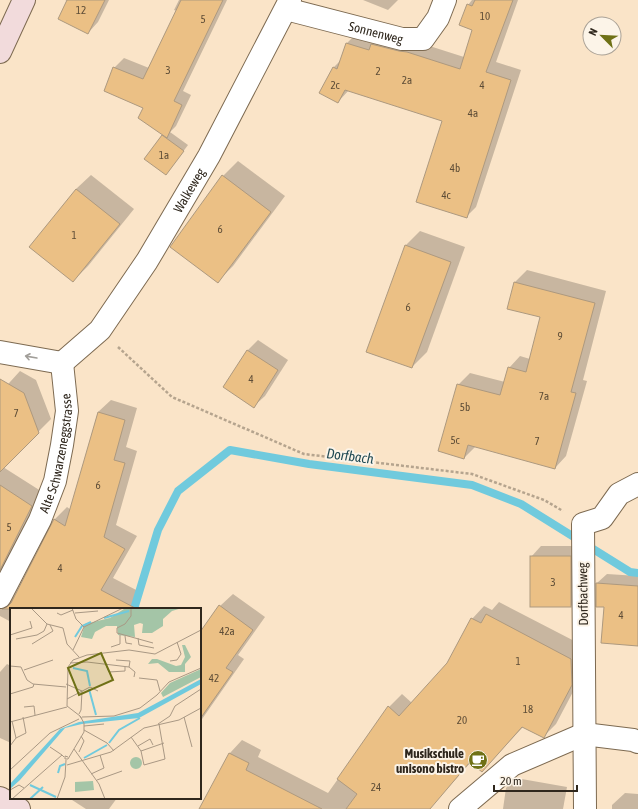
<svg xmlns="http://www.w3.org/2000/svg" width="638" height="809" font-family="'Asap Condensed',sans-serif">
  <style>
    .shadow { fill: #0003 }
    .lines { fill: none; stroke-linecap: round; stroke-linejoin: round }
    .stream { stroke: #70cadd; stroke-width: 8 }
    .building { fill: #ebc085; stroke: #ad997f }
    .minor-casing { stroke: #7d6a51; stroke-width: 24 }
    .secondary-casing { stroke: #7d6a51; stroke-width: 24 }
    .path { stroke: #b5a48e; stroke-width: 2.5; stroke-dasharray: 3 2; stroke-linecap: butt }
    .minor { stroke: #fff; stroke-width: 22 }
    .secondary { stroke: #f2dbdc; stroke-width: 22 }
    .oneway { stroke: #a19e99 }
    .labels { text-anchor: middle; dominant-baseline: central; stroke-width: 4; stroke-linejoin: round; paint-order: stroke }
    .number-label { font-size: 11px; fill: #5e4d37 }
    .street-label { font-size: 13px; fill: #2f271d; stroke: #fcf4e8 }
    .poi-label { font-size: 13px; font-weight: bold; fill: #2f271d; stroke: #fcf4e8; text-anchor: end }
    .water-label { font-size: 14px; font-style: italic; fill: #224b54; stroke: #fcf4e8 }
    .inset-river { fill: none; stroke: #70cadd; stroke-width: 2 }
    .inset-road { fill: none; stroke: #a99884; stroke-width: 1 }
    .view { fill: #6f7116; fill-opacity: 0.15; stroke: #6f7116; stroke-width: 2 }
    .inset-edge { fill: none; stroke: #2f271d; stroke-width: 2 }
  </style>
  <rect width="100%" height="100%" fill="#fae4c8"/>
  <!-- shadow -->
  <g class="shadow">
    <polygon points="65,0 109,0 98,22 88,33 68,1"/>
    <polygon points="179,0 227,0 183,91 191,95 176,126 170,132 188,145 170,169 146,159 164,135 114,68 124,58 149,68 177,11 174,10"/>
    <polygon points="363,0 398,0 388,10"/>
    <polygon points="472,0 518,0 496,62 521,70 476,207 466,217 443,120 349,90 338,102 333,68 341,60 347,43 357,33 417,42 464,57 473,29 468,5"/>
    <polygon points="238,161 285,196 233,266 218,281 223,176"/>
    <polygon points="91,175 134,209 88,266 73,281 76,189"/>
    <polygon points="420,231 465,247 427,352 412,367 405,246"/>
    <polygon points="527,270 606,291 583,380 587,381 566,456 555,468 476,446 464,458 458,385 470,373 505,382 509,368 520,356 530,359 541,316 508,308 515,282"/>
    <polygon points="258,340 288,360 265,396 254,406 224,387 248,350"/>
    <polygon points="20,371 36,380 51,419 3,467 44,493 0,583 0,393"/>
    <polygon points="111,400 137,408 126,447 137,451 116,525 137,536 113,578 142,593 133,608 134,609 11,609 11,622 0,616 0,586 7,596 15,597 54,520 67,507 71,510 98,412"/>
    <polygon points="541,546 581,546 581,596 571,606 531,557"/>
    <polygon points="607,574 638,576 638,645 605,606 597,583"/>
    <polygon points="233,594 265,617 238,655 244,659 200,722 200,633 220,606"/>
    <polygon points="499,602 584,646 584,671 556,724 543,737 523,727 494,758 471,762 438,799 420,809 200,809 230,753 242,740 261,750 258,757 328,793 389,707 402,694 412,703 448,664 472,619 484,606 492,610"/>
    <polygon points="7,664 11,666 11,743 0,738 0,672"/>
    <polygon points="516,778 567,787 563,809 503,809 506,788"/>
    <polygon points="625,793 638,794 638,809 612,809 612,805"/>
    <polygon points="69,798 117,798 109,809 86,809"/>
  </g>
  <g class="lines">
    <!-- stream -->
    <polyline class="stream" points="134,609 158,530 178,491 230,450 309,464 472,485 521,504 630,572 638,573"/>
  </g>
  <!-- building -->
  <g class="building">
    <polygon points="67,0 105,0 88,34 58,19"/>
    <polygon points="181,0 223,0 174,101 182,105 167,138 138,118 143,108 104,91 113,67 143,79"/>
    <polygon points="475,0 513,0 486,72 511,80 467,218 416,202 442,121 345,90 338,103 319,93 333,67 337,69 346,43 369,50 371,44 399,51 407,52 460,69 472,30 459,25 467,4 472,6"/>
    <polygon points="162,135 184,151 166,175 144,159"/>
    <polygon points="222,175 271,212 218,283 170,247"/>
    <polygon points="76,189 120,224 73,282 29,247"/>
    <polygon points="405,245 451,262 412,368 366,352"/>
    <polygon points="514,282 595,303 571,392 576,393 555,469 468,445 464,459 438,451 457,384 500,395 508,367 526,372 540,317 507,309"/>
    <polygon points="247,350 278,370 254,408 223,387"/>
    <polygon points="0,379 24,393 39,433 0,472"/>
    <polygon points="98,412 125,420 114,460 125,463 104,537 125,549 101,590 137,609 2,609 7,607 11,603 54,519 65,526"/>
    <polygon points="0,485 32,506 0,570"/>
    <rect x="530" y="556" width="41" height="51"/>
    <polygon points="596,583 638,586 638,646 601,643 604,607 596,607"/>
    <polygon points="219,605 253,630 226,668 233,672 200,719 200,632"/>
    <polygon points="486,614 571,659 572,685 544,738 522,727 482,772 470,762 430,809 346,809 357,794 337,779 388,706 399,716 447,663 471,618 481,623"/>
    <polygon points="229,753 249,763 246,770 322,809 199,809"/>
  </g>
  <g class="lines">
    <defs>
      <g id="minor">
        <path id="s1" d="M 286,9 L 402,39 L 423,39 L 438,18 L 445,0"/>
        <polyline points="0,352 62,363"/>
        <path id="s2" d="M 62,363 L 100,330 L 147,261 L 209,156 L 290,0"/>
        <path id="s3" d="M 0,597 L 40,520 L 55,481 L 62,445 L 67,411 L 62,363"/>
        <polyline points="460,809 512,765 584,734 633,740 638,742"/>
        <polyline points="585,809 583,524 602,518 619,494 638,484"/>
      </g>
      <g id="secondary">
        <polyline points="0,52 24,0"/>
        <polyline points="0,798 19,809"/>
      </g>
    </defs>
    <!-- minor casing -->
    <use href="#minor" class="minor-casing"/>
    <!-- secondary casing -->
    <use href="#secondary" class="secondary-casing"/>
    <!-- path -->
    <polyline class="path" points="118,347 172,397 304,454 472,474 544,500 563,511"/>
    <!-- minor -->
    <use href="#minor" class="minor"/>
    <!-- secondary -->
    <use href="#secondary" class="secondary"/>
  </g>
  <!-- one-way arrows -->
  <defs><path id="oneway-shaft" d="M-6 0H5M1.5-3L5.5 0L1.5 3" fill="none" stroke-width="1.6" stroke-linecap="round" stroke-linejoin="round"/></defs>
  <use class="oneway" href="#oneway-shaft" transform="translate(31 357) rotate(-170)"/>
  <!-- icons -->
  <defs>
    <symbol id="cafe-disc" viewBox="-11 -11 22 22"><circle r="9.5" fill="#6f7116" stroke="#fcf4e8"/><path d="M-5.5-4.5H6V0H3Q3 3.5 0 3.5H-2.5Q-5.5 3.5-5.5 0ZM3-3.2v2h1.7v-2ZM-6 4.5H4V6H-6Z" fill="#fff"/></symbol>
  </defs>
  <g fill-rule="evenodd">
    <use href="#cafe-disc" x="467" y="749" width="22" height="22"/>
  </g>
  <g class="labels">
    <!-- number labels -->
    <g class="number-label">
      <text x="81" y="10">12</text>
      <text x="485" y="16">10</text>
      <text x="203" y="19">5</text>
      <text x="168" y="70">3</text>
      <text x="378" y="71">2</text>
      <text x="407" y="80">2a</text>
      <text x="335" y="85">2c</text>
      <text x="482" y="85">4</text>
      <text x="473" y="113">4a</text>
      <text x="164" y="155">1a</text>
      <text x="455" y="168">4b</text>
      <text x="446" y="195">4c</text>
      <text x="220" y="229">6</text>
      <text x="74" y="235">1</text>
      <text x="408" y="307">6</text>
      <text x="560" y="336">9</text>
      <text x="251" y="379">4</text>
      <text x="544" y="396">7a</text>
      <text x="465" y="407">5b</text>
      <text x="16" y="413">7</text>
      <text x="455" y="440">5c</text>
      <text x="537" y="441">7</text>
      <text x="98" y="485">6</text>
      <text x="9" y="527">5</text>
      <text x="60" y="568">4</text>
      <text x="553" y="582">3</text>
      <text x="621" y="615">4</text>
      <text x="227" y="631">42a</text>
      <text x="518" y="661">1</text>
      <text x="214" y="678">42</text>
      <text x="528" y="709">18</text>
      <text x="462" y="720">20</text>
      <text x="376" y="787">24</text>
    </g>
    <!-- street labels -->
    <g class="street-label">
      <text stroke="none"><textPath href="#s1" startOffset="93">Sonnenweg</textPath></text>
      <text stroke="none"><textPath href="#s2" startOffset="216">Walkeweg</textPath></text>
      <text stroke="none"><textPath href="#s3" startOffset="156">Alte Schwarzeneggstrasse</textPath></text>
      <text transform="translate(583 594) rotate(-91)">Dorfbachweg</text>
    </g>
    <!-- poi labels -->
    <g class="poi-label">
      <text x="464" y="753">Musikschule<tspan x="464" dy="15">unisono bistro</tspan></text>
    </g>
    <!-- water labels -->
    <g class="water-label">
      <text transform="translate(350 456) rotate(7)">Dorfbach</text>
    </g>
  </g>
  <!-- overview -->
  <g transform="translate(10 608)">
    <rect width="191" height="191" fill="#fae4c8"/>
    <path d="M 172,0 L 162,3 L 153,11 L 153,18 L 142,25 L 132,25 L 133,16 L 130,15 L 124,17 L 125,29 L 108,27 L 107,18 L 96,18 L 85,24 L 82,31 L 71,29 L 75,16 L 100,10 L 114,1 ZM 172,37 L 175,37 L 181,49 L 175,56 L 175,64 L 159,64 L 148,55 L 138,56 L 142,51 L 147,51 L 166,58 L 171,57 L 175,49 ZM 191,61 L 191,69 L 153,89 L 151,85 L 160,75 ZM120 155a6 6 0 1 1 12 0a6 6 0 1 1-12 0ZM 83,173 L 84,182 L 65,184 L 65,174 Z" fill="#a4c5a7"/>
    <path d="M 191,71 L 191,76 L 129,110 L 72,116 L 55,120 L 10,172 L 0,181 L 0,176 L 50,121 L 69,114 L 128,105 Z" fill="#70cadd"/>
    <path class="inset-river" d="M 94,10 L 119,3M 65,29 L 72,18 L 81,14M 63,60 L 77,63 L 80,78M 79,81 L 86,107M 99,135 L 109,122 L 130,110M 74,150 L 97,137M 48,165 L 50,158 L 55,156M 20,177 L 46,189M 20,191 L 33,179"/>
    <path class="inset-road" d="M 21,0 L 37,16 L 53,20 L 57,36 L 69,49M 62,0 L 66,11 L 74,19M 121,0 L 121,8 L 115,16 L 107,20 L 107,25 L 143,35M 47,5 L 51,7 L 63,2M 65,5 L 88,3M 0,27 L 22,20 L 20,13M 115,28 L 116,35 L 122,36M 128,30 L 129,37 L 144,40M 6,31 L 27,27 L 34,23 L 37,16M 22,36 L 43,23 L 40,17M 101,39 L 110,36 L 110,27M 63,42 L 74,19 L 113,0M 106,52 L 120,53 L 119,59M 160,53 L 167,52 L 171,46 L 167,34M 77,54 L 119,59 L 125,64 L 124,69M 60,55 L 77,54M 96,57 L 99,64 L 115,63 L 115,59M 0,58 L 11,59 L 17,72 L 23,76 L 56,79M 14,62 L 43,52M 129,70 L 147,72 L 150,83M 56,76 L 72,83 L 71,102 L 69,106M 0,86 L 23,79 L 24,76M 57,91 L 80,79 L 88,83M 14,99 L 24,98 L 25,107M 70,108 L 57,98 L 58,59 L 63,52 L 77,47 L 119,42 L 145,46 L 191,22M 72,109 L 104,108 L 130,100 L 147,87 L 159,74 L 191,60M 174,109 L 182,139M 0,114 L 57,99M 148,116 L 160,108 L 165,98 L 191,81M 74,118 L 94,116M 74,122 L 97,135 L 104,143M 121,129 L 131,143 L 134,157 L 155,151 L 149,116M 6,130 L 16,125 L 13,109M 0,138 L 6,130 L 2,113M 128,138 L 140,131 L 143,137M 40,139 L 52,147M 64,141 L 89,176 L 95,191M 131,143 L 154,135M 69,144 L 74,133 L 71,128M 58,149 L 55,148 L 55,151 L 58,151 L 74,124 L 74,115 L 70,108 L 72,111M 57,157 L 101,144 L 134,120 L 169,112 L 191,100M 0,162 L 40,125 L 69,111M 81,166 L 94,160 L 90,147M 87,172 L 112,163M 0,182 L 9,177 L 14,180M 2,191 L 52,147 L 54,149M 47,191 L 55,169 L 56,152"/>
    <path class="view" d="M 91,45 L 103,72 L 69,87 L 58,60 Z"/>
    <rect width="191" height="191" class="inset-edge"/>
  </g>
  <!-- north arrow -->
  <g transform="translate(602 36) rotate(294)"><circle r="19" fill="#fcf4e8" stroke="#aaa297"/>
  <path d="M0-3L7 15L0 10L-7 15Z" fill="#6f7116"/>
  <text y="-6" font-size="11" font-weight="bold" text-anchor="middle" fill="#2f271d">N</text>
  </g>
  <!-- scale -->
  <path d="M494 785v6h83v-6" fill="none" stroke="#2f271d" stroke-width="2"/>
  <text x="500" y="785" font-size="12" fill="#2f271d" stroke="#fcf4e8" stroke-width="3" paint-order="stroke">20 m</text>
</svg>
